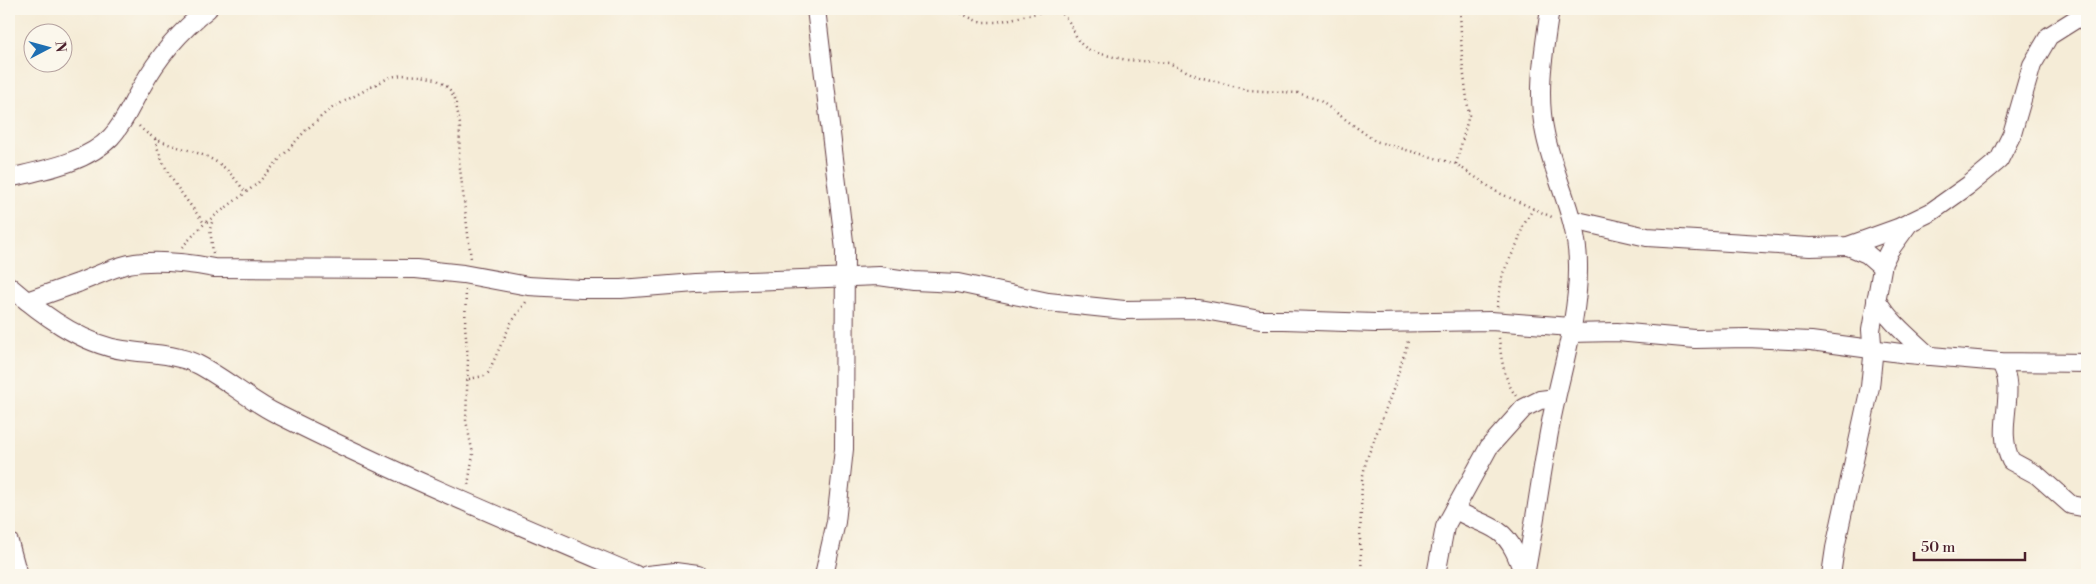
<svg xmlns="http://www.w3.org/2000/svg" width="2096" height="584" font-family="'Libre Bodoni',serif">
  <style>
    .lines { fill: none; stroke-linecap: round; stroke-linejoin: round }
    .street-casing { stroke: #643e45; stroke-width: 20 }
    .path { stroke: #643e45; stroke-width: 2.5; stroke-dasharray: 1 4; stroke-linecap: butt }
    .street { stroke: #fff; stroke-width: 18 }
  </style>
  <rect width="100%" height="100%" fill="#fbf7ec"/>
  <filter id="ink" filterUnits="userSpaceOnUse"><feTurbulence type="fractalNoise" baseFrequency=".02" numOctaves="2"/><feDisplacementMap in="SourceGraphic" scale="10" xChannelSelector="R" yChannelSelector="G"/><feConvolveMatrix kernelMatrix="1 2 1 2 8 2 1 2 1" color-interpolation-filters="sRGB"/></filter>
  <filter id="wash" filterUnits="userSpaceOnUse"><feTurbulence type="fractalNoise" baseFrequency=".0096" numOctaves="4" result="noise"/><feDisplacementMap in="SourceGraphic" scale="20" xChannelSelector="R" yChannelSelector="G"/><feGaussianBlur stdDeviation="1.12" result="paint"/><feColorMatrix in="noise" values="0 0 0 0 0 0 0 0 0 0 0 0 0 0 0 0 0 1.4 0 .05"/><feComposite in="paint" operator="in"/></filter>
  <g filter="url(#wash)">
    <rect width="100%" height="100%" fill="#f5ecd7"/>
  </g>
  <g filter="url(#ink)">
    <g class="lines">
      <defs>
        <g id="street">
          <polyline points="816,9 845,250 844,449 836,522 824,575"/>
          <path d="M 9,178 C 43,170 86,163 111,137 C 125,122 131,105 141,88 C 158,57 180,31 208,9"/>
          <polyline points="1573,220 1647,237 1810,247 1848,246 1898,228 1931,212 1969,185 1999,160 2012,134 2032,65 2049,36 2087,12"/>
          <polyline points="1848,246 1867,254 1882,267"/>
          <path d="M 9,286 C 40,313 81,344 123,350 C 148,354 173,353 197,364 C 225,378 249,400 277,414 C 394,473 516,524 636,575"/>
          <path d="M 1876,299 C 1890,322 1909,337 1929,356"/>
          <path d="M 27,301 C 44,295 61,289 78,283 C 96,276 111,268 129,264 C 157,259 187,263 214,268 L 416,269 L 463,274 L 528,286 L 581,289 L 621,289 L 695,283 L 879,276 L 914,281 L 958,283 L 1048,302 L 1124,310 L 1199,309 L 1260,320 L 1284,320 L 1376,323 L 1491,321 L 1571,327"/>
          <polyline points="1570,333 1617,332 1695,339 1747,338 1811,341 1908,354 2000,362 2087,363"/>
          <path d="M 2000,362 C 2019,391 1994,427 2011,461 L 2037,475 L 2071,505 L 2087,508"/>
          <path d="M 1455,509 C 1469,519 1485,522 1498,531 C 1512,540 1519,561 1524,575"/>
          <polyline points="9,542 18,575"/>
          <polyline points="647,575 675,572 698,575"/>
          <polyline points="1436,575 1445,527 1489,447 1524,408 1540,400 1556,398"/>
          <path d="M 1525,575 C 1535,524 1541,473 1551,422 C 1561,370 1579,318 1578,265 C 1578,217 1554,179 1545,133 C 1536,92 1544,50 1550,9"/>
          <polyline points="1831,575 1835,548 1870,387 1873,357 1871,330 1883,263 1889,251 1910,222"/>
        </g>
      </defs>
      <!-- street casing -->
      <use href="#street" class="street-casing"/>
      <!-- path -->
      <g class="path">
        <polyline points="952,9 975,20 983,22 997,22 1046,11 1061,13 1069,22 1079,42 1087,49 1097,53 1127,60 1169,63 1199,77 1222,83 1247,90 1298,93 1319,100 1375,141 1456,164 1497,192 1554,218"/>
        <polyline points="831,10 859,9"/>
        <path d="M 139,126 C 159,148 189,146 213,160 C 228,168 236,180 246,193"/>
        <path d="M 155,139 C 163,173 184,196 204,223"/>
        <polyline points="1456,164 1469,115 1462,60 1460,9"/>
        <polyline points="182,247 204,224 257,184 306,130 330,109 390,77 402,75 421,76 436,79 449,88 455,99 460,124 459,160 471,259"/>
        <polyline points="213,253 210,229 213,219"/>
        <polyline points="466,290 465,326 468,358 466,421 473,454 468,485"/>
        <polyline points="1497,307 1503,273 1518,242 1523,226 1533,209"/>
        <path d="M 1499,338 C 1501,358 1504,380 1516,396"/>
        <polyline points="469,379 484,376 488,373 511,323 526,302"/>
        <polyline points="1362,575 1360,540 1362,480 1366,461 1393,390 1409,338"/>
      </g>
      <!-- street -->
      <use href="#street" class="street"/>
    </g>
  </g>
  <!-- margin -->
  <rect width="2096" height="584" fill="none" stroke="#fbf7ec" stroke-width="30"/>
  <!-- north arrow -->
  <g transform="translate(48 48) rotate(84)"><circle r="24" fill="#fbf7ec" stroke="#b4a19f"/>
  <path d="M0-4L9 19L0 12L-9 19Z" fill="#1f6fb2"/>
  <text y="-8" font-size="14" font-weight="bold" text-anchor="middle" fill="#4a1f2b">N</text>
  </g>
  <!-- scale -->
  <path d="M1914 552v8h111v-8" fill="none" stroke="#4a1f2b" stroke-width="2.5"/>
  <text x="1921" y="552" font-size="15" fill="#4a1f2b" stroke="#fbf7ec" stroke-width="4" paint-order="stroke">50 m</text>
</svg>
